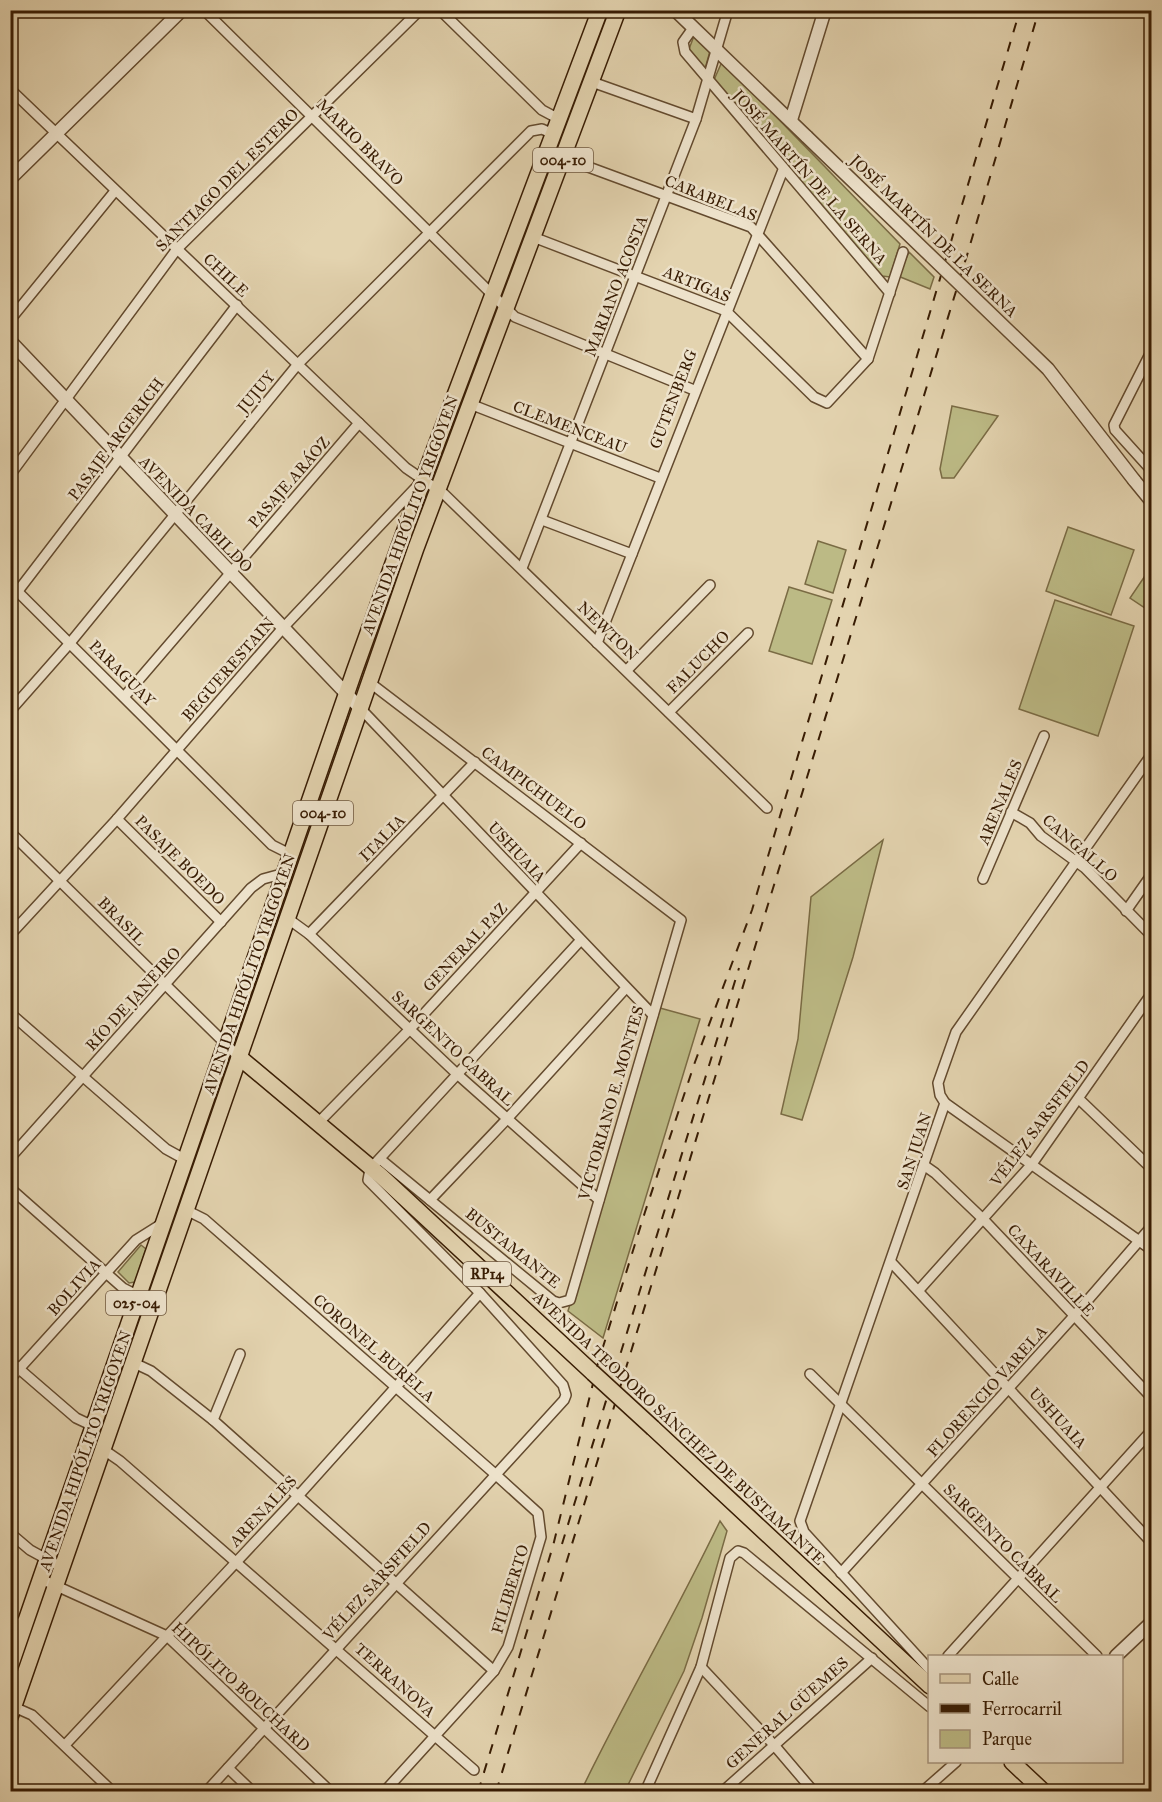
<svg xmlns="http://www.w3.org/2000/svg" width="1162" height="1802" font-family="'IM FELL Great Primer',serif">
  <style>
    .green { fill: #bcba85; stroke: #7a6b44; stroke-width: 1.5 }
    .lines { fill: none; stroke-linecap: round; stroke-linejoin: round }
    .minor-casing { stroke: #634a2e; stroke-width: 12 }
    .tertiary-casing { stroke: #634a2e; stroke-width: 15 }
    .primary-casing { stroke: #381c03; stroke-width: 18 }
    .minor { stroke: #ede2cb; stroke-width: 9 }
    .tertiary { stroke: #ede2cb; stroke-width: 12 }
    .primary { stroke: #e3d3af; stroke-width: 15 }
    .rail { stroke: #381c03; stroke-width: 2; stroke-dasharray: 10 10; stroke-linecap: butt }
    .tertiary-bridge-casing { stroke: #634a2e; stroke-width: 15; stroke-linecap: butt }
    .primary-bridge-casing { stroke: #381c03; stroke-width: 18; stroke-linecap: butt }
    .tertiary-bridge { stroke: #ede2cb; stroke-width: 12 }
    .primary-bridge { stroke: #e3d3af; stroke-width: 15 }
    .labels { text-anchor: middle; dominant-baseline: central; stroke-width: 5; stroke-linejoin: round; paint-order: stroke }
    .shield { fill: #ede2cb; stroke: #6e573f; stroke-width: 1.5 }
    .shield-label { font-size: 15px; font-weight: bold; fill: #381c03 }
    .street-label { font-size: 16px; fill: #381c03; stroke: #ede2cb }
  </style>
  <rect width="100%" height="100%" fill="#e3d3af"/>
  <filter id="stains"><feTurbulence type="fractalNoise" baseFrequency=".00333" numOctaves="4"/><feColorMatrix values="0 0 0 0 .2 0 0 0 0 .09 0 0 0 0 .02 0 0 0 .5 -.17"/></filter>
  <radialGradient id="worn" r=".72"><stop offset=".6" stop-color="#630" stop-opacity="0"/><stop offset="1" stop-color="#630" stop-opacity=".3"/></radialGradient>
  <!-- green -->
  <g class="green">
    <polygon points="694,36 710,51 705,69 689,49"/>
    <polygon points="721,64 725,64 900,244 890,277 882,276 713,82"/>
    <polygon points="909,252 934,277 930,289 898,276"/>
    <polygon points="952,406 998,416 954,478 942,478 940,469"/>
    <polygon points="1068,527 1134,550 1111,615 1046,591"/>
    <polygon points="818,541 846,550 833,593 805,584"/>
    <polygon points="1151,567 1151,612 1130,598"/>
    <polygon points="789,587 832,600 812,664 769,651"/>
    <polygon points="1055,600 1134,626 1098,736 1019,709"/>
    <polygon points="883,840 853,957 802,1120 781,1114 798,1039 811,897"/>
    <polygon points="660,1008 700,1019 603,1338 568,1311"/>
    <polygon points="141,1245 146,1249 135,1282 129,1283 118,1272"/>
    <path d="M 720,1521 L 727,1531 L 702,1618 L 684,1671 L 625,1791 L 581,1791 C 625,1700 676,1613 720,1521 Z"/>
  </g>
  <g class="lines">
    <defs>
      <g id="minor">
        <polyline points="204,10 515,317 694,390"/>
        <polyline points="440,10 542,110 559,119"/>
        <polyline points="693,28 683,42 685,52 890,293"/>
        <polyline points="592,82 696,119"/>
        <polyline points="10,89 406,468 444,494 767,808"/>
        <polyline points="564,158 751,227 868,359"/>
        <polyline points="533,237 726,311 814,397 827,403 868,359 903,252"/>
        <polyline points="10,320 115,191"/>
        <polyline points="1152,350 1114,425 1115,430 1152,471"/>
        <polyline points="470,404 660,478"/>
        <polyline points="10,475 177,249 420,10"/>
        <polyline points="542,520 632,554"/>
        <polyline points="522,568 696,119 728,10"/>
        <polyline points="10,584 272,845 292,855"/>
        <polyline points="18,591 237,305"/>
        <polyline points="597,643 783,170"/>
        <polyline points="627,670 710,585"/>
        <polyline points="369,682 681,920 570,1300 559,1303 553,1301 380,1159"/>
        <polyline points="124,697 359,423"/>
        <polyline points="360,708 653,1015"/>
        <polyline points="10,711 70,643 298,364 531,131 542,129 553,134"/>
        <polyline points="669,712 748,633"/>
        <polyline points="1011,812 1030,823 1041,836 1085,868 1152,936"/>
        <polyline points="117,819 221,922"/>
        <polyline points="10,832 239,1057"/>
        <polyline points="983,879 1044,736"/>
        <polyline points="1126,911 1152,874"/>
        <polyline points="287,918 309,934 457,1074 599,1200"/>
        <polyline points="309,934 475,762"/>
        <polyline points="10,935 117,819 282,629 420,483"/>
        <polyline points="10,1013 166,1149 186,1160"/>
        <polyline points="1079,1099 1152,1169"/>
        <polyline points="945,1103 1152,1250"/>
        <polyline points="319,1122 410,1029 581,843"/>
        <polyline points="10,1158 251,888 263,879 285,873"/>
        <polyline points="925,1166 935,1173 984,1220 1152,1398"/>
        <polyline points="10,1188 123,1288 139,1296"/>
        <polyline points="430,1200 507,1119 626,988"/>
        <polyline points="186,1210 204,1219 495,1474 538,1513 541,1537 508,1647 494,1671 384,1792"/>
        <polyline points="891,1262 1152,1543"/>
        <polyline points="919,1290 1032,1164 1152,993"/>
        <polyline points="10,1361 76,1418 93,1426"/>
        <polyline points="134,1363 151,1371 213,1420 494,1671"/>
        <polyline points="810,1374 1097,1656"/>
        <polyline points="10,1379 136,1240 163,1223"/>
        <polyline points="213,1420 240,1354"/>
        <polyline points="104,1450 120,1461 474,1770"/>
        <polyline points="10,1533 30,1550 63,1568"/>
        <polyline points="841,1573 1074,1316 1152,1226"/>
        <polyline points="41,1579 167,1636 331,1792"/>
        <polyline points="10,1620 24,1626"/>
        <polyline points="948,1656 1152,1430"/>
        <polyline points="701,1667 774,1745 814,1792"/>
        <polyline points="930,1670 804,1532 800,1521 945,1103 940,1095 938,1083 956,1032 1152,754"/>
        <polyline points="14,1707 32,1715 113,1792"/>
        <polyline points="65,1745 299,1495 480,1293"/>
        <polyline points="228,1768 253,1792"/>
        <polyline points="206,1792 564,1400 566,1395 563,1385 480,1293 368,1180 370,1169 580,941"/>
        <polyline points="645,1792 701,1667 730,1558 738,1551 744,1553 930,1707"/>
        <polyline points="722,1792 872,1658"/>
        <polyline points="922,1792 956,1762"/>
      </g>
      <g id="tertiary">
        <polyline points="675,10 807,137"/>
        <polyline points="791,120 825,10"/>
        <polyline points="10,179 182,10"/>
        <polyline points="10,341 360,708"/>
        <polyline points="1134,480 1152,502"/>
        <polyline points="1116,1656 1152,1622"/>
      </g>
      <g id="primary">
        <polyline points="239,1057 381,1176 593,1373"/>
        <polyline points="653,1428 930,1686"/>
        <polyline points="10,1667 354,672 423,480 600,10"/>
        <polyline points="10,1717 416,548 618,10"/>
        <polyline points="1012,1762 1044,1792"/>
      </g>
    </defs>
    <!-- minor casing -->
    <use href="#minor" class="minor-casing"/>
    <!-- tertiary casing -->
    <use href="#tertiary" class="tertiary-casing"/>
    <!-- primary casing -->
    <use href="#primary" class="primary-casing"/>
    <!-- minor -->
    <use href="#minor" class="minor"/>
    <!-- tertiary -->
    <use href="#tertiary" class="tertiary"/>
    <!-- primary -->
    <use href="#primary" class="primary"/>
    <!-- rail -->
    <g class="rail">
      <polyline points="562,1544 739,968"/>
      <polyline points="478,1792 553,1546 598,1363 645,1212 695,1062 752,910 1020,10"/>
      <polyline points="496,1792 968,252 1039,10"/>
    </g>
    <defs>
      <polyline id="tertiary-bridge" points="807,137 1048,369 1134,480"/>
      <polyline id="primary-bridge" points="593,1373 653,1428"/>
    </defs>
    <!-- tertiary-bridge casing -->
    <use href="#tertiary-bridge" class="tertiary-bridge-casing"/>
    <!-- primary-bridge casing -->
    <use href="#primary-bridge" class="primary-bridge-casing"/>
    <!-- tertiary-bridge -->
    <use href="#tertiary-bridge" class="tertiary-bridge"/>
    <!-- primary-bridge -->
    <use href="#primary-bridge" class="primary-bridge"/>
  </g>
  <g class="labels">
    <!-- shield labels -->
    <g class="shield">
      <rect x="533" y="148" width="60" height="24" rx="4.5"/>
      <rect x="293" y="801" width="60" height="24" rx="4.5"/>
      <rect x="463" y="1262" width="48" height="24" rx="4.5"/>
      <rect x="106" y="1291" width="60" height="24" rx="4.5"/>
    </g>
    <g class="shield-label">
      <text x="563" y="160">004-10</text>
      <text x="323" y="813">004-10</text>
      <text x="487" y="1274">RP14</text>
      <text x="136" y="1303">025-04</text>
    </g>
    <!-- street labels -->
    <g class="street-label">
      <text transform="translate(360 142) rotate(45)">MARIO BRAVO</text>
      <text transform="translate(810 177) rotate(49)">JOSÉ MARTÍN DE LA SERNA</text>
      <text transform="translate(227 180) rotate(-45)">SANTIAGO DEL ESTERO</text>
      <text transform="translate(711 198) rotate(22)">CARABELAS</text>
      <text transform="translate(934 236) rotate(44)">JOSÉ MARTÍN DE LA SERNA</text>
      <text transform="translate(226 275) rotate(43)">CHILE</text>
      <text transform="translate(697 284) rotate(22)">ARTIGAS</text>
      <text transform="translate(616 286) rotate(-69)">MARIANO ACOSTA</text>
      <text transform="translate(256 392) rotate(-50)">JUJUY</text>
      <text transform="translate(673 399) rotate(-69)">GUTENBERG</text>
      <text transform="translate(570 427) rotate(21)">CLEMENCEAU</text>
      <text transform="translate(116 439) rotate(-53)">PASAJE ARGERICH</text>
      <text transform="translate(289 482) rotate(-49)">PASAJE ARÁOZ</text>
      <text transform="translate(196 514) rotate(46)">AVENIDA CABILDO</text>
      <text transform="translate(410 515) rotate(-70)">AVENIDA HIPÓLITO YRIGOYEN</text>
      <text transform="translate(608 631) rotate(44)">NEWTON</text>
      <text transform="translate(698 662) rotate(-45)">FALUCHO</text>
      <text transform="translate(228 669) rotate(-49)">BEGUERESTAIN</text>
      <text transform="translate(122 673) rotate(45)">PARAGUAY</text>
      <text transform="translate(534 788) rotate(37)">CAMPICHUELO</text>
      <text transform="translate(1000 802) rotate(-67)">ARENALES</text>
      <text transform="translate(382 838) rotate(-46)">ITALIA</text>
      <text transform="translate(1080 848) rotate(41)">CANGALLO</text>
      <text transform="translate(517 852) rotate(47)">USHUAIA</text>
      <text transform="translate(180 860) rotate(45)">PASAJE BOEDO</text>
      <text transform="translate(122 921) rotate(45)">BRASIL</text>
      <text transform="translate(465 947) rotate(-47)">GENERAL PAZ</text>
      <text transform="translate(249 974) rotate(-71)">AVENIDA HIPÓLITO YRIGOYEN</text>
      <text transform="translate(133 999) rotate(-48)">RÍO DE JANEIRO</text>
      <text transform="translate(453 1048) rotate(43)">SARGENTO CABRAL</text>
      <text transform="translate(611 1103) rotate(-74)">VICTORIANO E. MONTES</text>
      <text transform="translate(1040 1123) rotate(-53)">VÉLEZ SARSFIELD</text>
      <text transform="translate(914 1151) rotate(-72)">SAN JUAN</text>
      <text transform="translate(513 1248) rotate(39)">BUSTAMANTE</text>
      <text transform="translate(1051 1270) rotate(47)">CAXARAVILLE</text>
      <text transform="translate(74 1287) rotate(-48)">BOLIVIA</text>
      <text transform="translate(374 1348) rotate(41)">CORONEL BURELA</text>
      <text transform="translate(987 1391) rotate(-48)">FLORENCIO VARELA</text>
      <text transform="translate(1058 1418) rotate(47)">USHUAIA</text>
      <text transform="translate(679 1428) rotate(43)">AVENIDA TEODORO SÁNCHEZ DE BUSTAMANTE</text>
      <text transform="translate(85 1451) rotate(-71)">AVENIDA HIPÓLITO YRIGOYEN</text>
      <text transform="translate(263 1511) rotate(-47)">ARENALES</text>
      <text transform="translate(1003 1543) rotate(45)">SARGENTO CABRAL</text>
      <text transform="translate(377 1581) rotate(-48)">VÉLEZ SARSFIELD</text>
      <text transform="translate(510 1589) rotate(-73)">FILIBERTO</text>
      <text transform="translate(395 1680) rotate(42)">TERRANOVA</text>
      <text transform="translate(241 1687) rotate(43)">HIPÓLITO BOUCHARD</text>
      <text transform="translate(787 1713) rotate(-42)">GENERAL GÜEMES</text>
    </g>
  </g>
  <!-- margin -->
  <rect width="1162" height="1802" fill="none" stroke="#e3d3af" stroke-width="36"/>
  <rect x="12" y="12" width="1138" height="1778" fill="none" stroke="#381c03" stroke-width="3"/>
  <rect x="18" y="18" width="1126" height="1766" fill="none" stroke="#381c03" stroke-width="1.5"/>
  <!-- legend -->
  <rect x="928" y="1655" width="195" height="108" fill="#ede2cb" stroke="#a5937b" stroke-width="1.5"/>
  <rect x="940" y="1674" width="30" height="9" fill="#e3d3af" stroke="#a5937b" stroke-width="1.5"/>
  <text x="982" y="1685" font-size="18" fill="#381c03">Calle</text>
  <rect x="940" y="1704" width="30" height="9" fill="#381c03" stroke="#a5937b" stroke-width="1.5"/>
  <text x="982" y="1715" font-size="18" fill="#381c03">Ferrocarril</text>
  <rect x="940" y="1730" width="30" height="18" fill="#bcba85" stroke="#a5937b" stroke-width="1.5"/>
  <text x="982" y="1745" font-size="18" fill="#381c03">Parque</text>
  <rect width="100%" height="100%" filter="url(#stains)"/>
  <rect width="100%" height="100%" fill="url(#worn)"/>
</svg>
